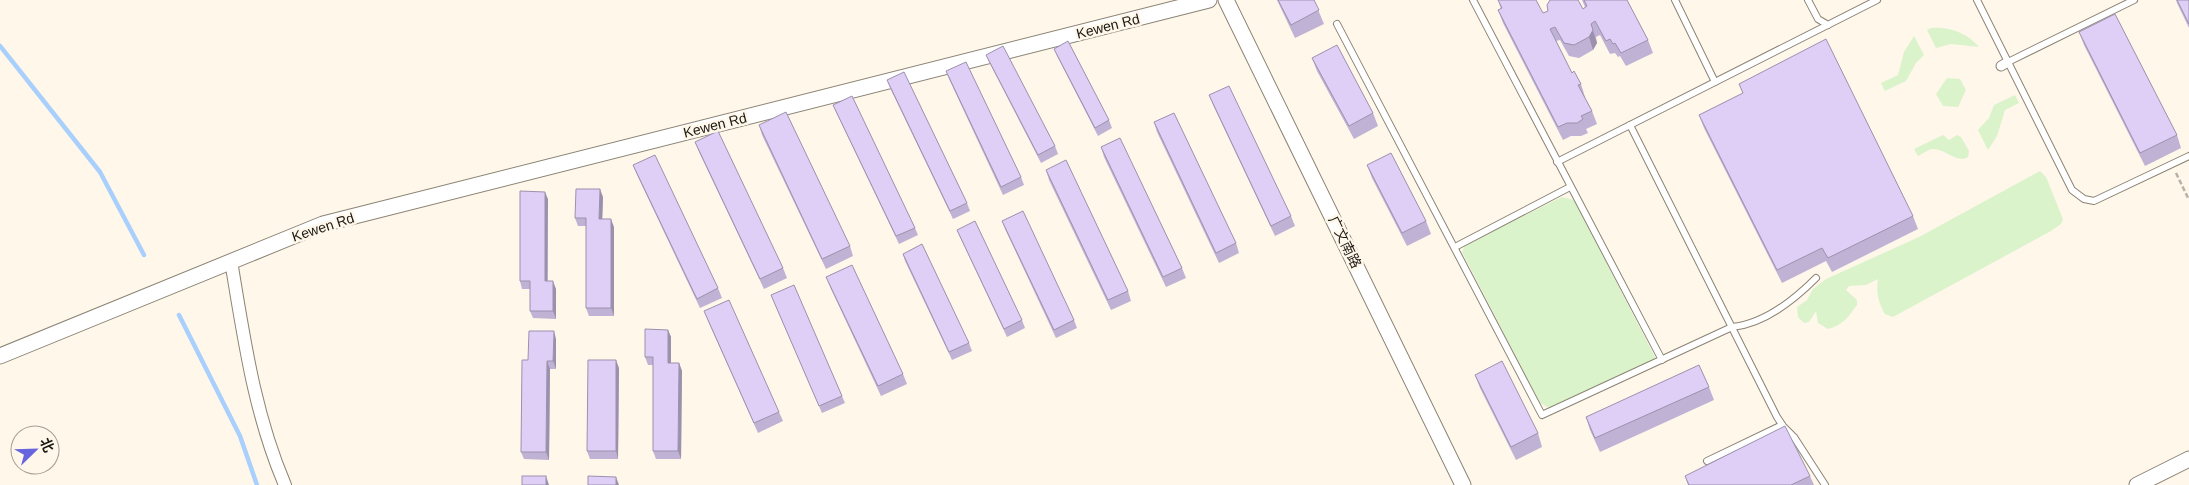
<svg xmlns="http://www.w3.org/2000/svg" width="2189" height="485" font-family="Arial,'Noto Sans SC',sans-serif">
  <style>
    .green { fill: #dbf3cb }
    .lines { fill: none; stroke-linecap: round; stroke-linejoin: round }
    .stream { stroke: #a9d0fc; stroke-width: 4.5 }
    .service-casing { stroke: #8b8475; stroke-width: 8 }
    .pedestrian-casing { stroke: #8b8475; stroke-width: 11 }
    .minor-casing { stroke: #8b8475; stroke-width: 14 }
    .tertiary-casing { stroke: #8b8475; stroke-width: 17 }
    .path { stroke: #b7b2a7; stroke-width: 2.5; stroke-dasharray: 5 2.5; stroke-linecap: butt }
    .service { stroke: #fff; stroke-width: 6 }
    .pedestrian { stroke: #fff; stroke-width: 9 }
    .minor { stroke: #fff; stroke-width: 12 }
    .tertiary { stroke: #fff; stroke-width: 15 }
    .wall { fill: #c0b2d4 }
    .shaded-wall { fill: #9c91ad }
    .building { fill: #dfcff7; stroke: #9c91ad }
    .labels { text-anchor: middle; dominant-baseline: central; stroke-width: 5; stroke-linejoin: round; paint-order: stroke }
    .street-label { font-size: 14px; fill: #1c1913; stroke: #fef7ea }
  </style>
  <rect width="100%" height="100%" fill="#fef7ea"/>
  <!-- green -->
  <g class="green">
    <path d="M 1931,28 C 1948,26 1968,33 1979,47 L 1951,44 L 1936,48 L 1927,30 Z"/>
    <polygon points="1914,36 1924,55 1916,63 1906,81 1885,91 1881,83 1898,75 1904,52"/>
    <polygon points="1947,78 1960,79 1966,90 1958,107 1943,106 1936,94"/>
    <polygon points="2015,95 2019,103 2005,110 1997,136 1988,150 1978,130 1989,118 1994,105"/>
    <path d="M 1943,135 L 1949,140 L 1957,135 L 1961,137 L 1969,151 L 1968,157 C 1957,164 1946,149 1933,149 C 1929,149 1922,154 1918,156 L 1914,149 Z"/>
    <path d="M 2040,171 L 2046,177 L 2063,219 L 2061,224 L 2051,231 L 1893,317 L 1885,314 C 1878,302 1876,292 1878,279 L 1866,285 L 1849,286 L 1846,290 L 1857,300 L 1857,305 C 1849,316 1842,326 1828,329 L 1818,323 L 1816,311 L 1809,322 L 1804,323 L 1798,317 L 1797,307 L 1807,300 L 1813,289 L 1826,279 L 1919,237 Z"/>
    <polygon points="1562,197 1574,200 1655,357 1653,361 1549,408 1540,403 1462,252 1465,245"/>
  </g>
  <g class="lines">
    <!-- stream -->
    <g class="stream">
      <polyline points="0,46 100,172 144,255"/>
      <polyline points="179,315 240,436 257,485"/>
    </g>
    <defs>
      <g id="service">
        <polyline points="1473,0 1662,360"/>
        <polyline points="1675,0 1715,82"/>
        <polyline points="1808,0 1818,19 1828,25"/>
        <polyline points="1977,0 2072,190 2084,199 2094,201 2189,156"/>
        <path d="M 1337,24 L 1542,415 L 1732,327 C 1764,324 1794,300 1816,278"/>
        <polyline points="2008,62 2134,0"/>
        <polyline points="1630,125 1777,417 1783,426 1794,437 1825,485"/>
        <polyline points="1557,162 1877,0"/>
        <polyline points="1455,247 1570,187"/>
        <polyline points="1707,461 1782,425"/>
      </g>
      <polyline id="pedestrian" points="2001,66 2008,62"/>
      <path id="minor" d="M 231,261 C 244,338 254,413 285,485"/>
      <g id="tertiary">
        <polyline points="1226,0 1463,485"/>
        <polyline points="0,356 323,224 1209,0"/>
        <polyline points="2137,485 2189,459"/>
      </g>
    </defs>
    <!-- service casing -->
    <use href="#service" class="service-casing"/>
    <!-- pedestrian casing -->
    <use href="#pedestrian" class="pedestrian-casing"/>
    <!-- minor casing -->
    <use href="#minor" class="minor-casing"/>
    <!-- tertiary casing -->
    <use href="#tertiary" class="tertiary-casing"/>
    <!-- path -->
    <polyline class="path" points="2176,173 2189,200"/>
    <!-- service -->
    <use href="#service" class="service"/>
    <!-- pedestrian -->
    <use href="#pedestrian" class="pedestrian"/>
    <!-- minor -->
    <use href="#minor" class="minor"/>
    <!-- tertiary -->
    <use href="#tertiary" class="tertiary"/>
  </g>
  <!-- wall -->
  <g class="wall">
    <polygon points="1277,0 1314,0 1324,24 1295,38"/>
    <polygon points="1498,0 1543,13 1583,9 1585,7 1582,0 1627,0 1648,40 1653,53 1626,66 1620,56 1618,57 1615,53 1610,54 1600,35 1596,37 1597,43 1593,50 1579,58 1569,56 1560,40 1556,41 1572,73 1581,84 1585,97 1585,98 1592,111 1597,124 1586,129 1588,133 1581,136 1571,136 1563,140 1503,23 1498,10 1501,9"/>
    <polygon points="2176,0 2189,0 2189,28 2177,3"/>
    <polygon points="2079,32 2177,135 2181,148 2145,166 2084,45"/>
    <polygon points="1054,49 1109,120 1112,128 1098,136 1057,56"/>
    <polygon points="986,55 1055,146 1058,154 1041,163 989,62"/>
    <polygon points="1312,58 1373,113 1378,126 1354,139 1317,71"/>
    <polygon points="946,71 1021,177 1024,185 1003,195 949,79"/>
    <polygon points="887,80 967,203 970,211 953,219 890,88"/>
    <polygon points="1739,84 1913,216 1918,229 1832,272 1826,261 1782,283 1704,128 1699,115 1743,93"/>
    <polygon points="1209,95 1291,216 1295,226 1275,236 1213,105"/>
    <polygon points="833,105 915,228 918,235 899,244 836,112"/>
    <polygon points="1154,122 1236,243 1239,253 1219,263 1157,132"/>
    <polygon points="759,125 850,246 853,256 826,269 762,135"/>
    <polygon points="695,142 783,268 787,278 764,289 699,152"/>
    <polygon points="1101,147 1182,268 1186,278 1166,287 1104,157"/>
    <polygon points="633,165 718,288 722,298 700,308 637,175"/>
    <polygon points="1367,165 1426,221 1431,234 1407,246 1372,178"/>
    <polygon points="1046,170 1128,291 1131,301 1111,310 1049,180"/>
    <polygon points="603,197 602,219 614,227 614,316 589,316 586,308 586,226 578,226 575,218"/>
    <polygon points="548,199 548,281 556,289 556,319 533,318 530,311 530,289 522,289 520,281"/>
    <polygon points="1002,221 1074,320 1077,328 1056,338 1005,229"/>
    <polygon points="957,230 1022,320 1025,328 1007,337 960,237"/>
    <polygon points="903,254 969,343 972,351 952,360 905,261"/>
    <polygon points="826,277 903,374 907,384 881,396 830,287"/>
    <polygon points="771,295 842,396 845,403 822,413"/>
    <polygon points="704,311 779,412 783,421 758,433 708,321"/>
    <polygon points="668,330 671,337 671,363 679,363 682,371 681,459 656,459 653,451 653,365 648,365 645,357"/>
    <polygon points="556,339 556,369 550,369 549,460 524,459 521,452 528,360"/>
    <polygon points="619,368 618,459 590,459 587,451"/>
    <polygon points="1475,375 1538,433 1542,447 1516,460 1480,388"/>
    <polygon points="1709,387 1714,400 1600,452 1590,430 1586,417"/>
    <polygon points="1685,476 1810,476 1814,485 1688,485"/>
  </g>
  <!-- shaded-wall -->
  <g class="shaded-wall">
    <polygon points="1591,24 1597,43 1593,50 1589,37"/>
    <polygon points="600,189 603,197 602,227 599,219"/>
    <polygon points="545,192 548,199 547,289 545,281"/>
    <polygon points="611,219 614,227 614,316 611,308"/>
    <polygon points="553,281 556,289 556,319 553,311"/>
    <polygon points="668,330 671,337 671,371 668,363"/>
    <polygon points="554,331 556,339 556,369 553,361"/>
    <polygon points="616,360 619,368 618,459 616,451"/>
    <polygon points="547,361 550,369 549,460 546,452"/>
    <polygon points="679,363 682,371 681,459 678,451"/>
    <polygon points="546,476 549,485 546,485"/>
    <polygon points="616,477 619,485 616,485"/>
  </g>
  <!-- building -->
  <g class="building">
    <polygon points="1278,0 1314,0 1319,10 1291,25"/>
    <polygon points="1498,0 1536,0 1543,13 1548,11 1547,5 1550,0 1578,0 1583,9 1587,6 1584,0 1627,0 1648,40 1621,53 1615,43 1613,44 1610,39 1606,41 1595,21 1591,24 1593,30 1589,37 1574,45 1564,43 1555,27 1550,29 1572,73 1574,71 1581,84 1578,85 1592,111 1581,116 1583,119 1577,123 1567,123 1558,127 1498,10 1502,8"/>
    <polygon points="2177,0 2189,0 2189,24"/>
    <polygon points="2115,14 2177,135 2140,153 2079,32"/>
    <polygon points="1826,39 1913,216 1828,258 1822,248 1777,270 1699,115 1743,93 1739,84"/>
    <polygon points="1068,41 1109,120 1095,128 1054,49"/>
    <polygon points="1337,45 1373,113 1349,126 1312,58"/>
    <polygon points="1003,46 1055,146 1038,155 986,55"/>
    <polygon points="966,62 1021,177 1001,187 946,71"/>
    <polygon points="904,72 967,203 950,211 887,80"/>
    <polygon points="1229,86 1291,216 1271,226 1209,95"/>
    <polygon points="852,96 915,228 896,236 833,105"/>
    <polygon points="786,112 850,246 822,259 759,125"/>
    <polygon points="1174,113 1236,243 1216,253 1154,122"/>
    <polygon points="718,131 783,268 760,279 695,142"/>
    <polygon points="1120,138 1182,268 1163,277 1101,147"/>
    <polygon points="1391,153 1426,221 1402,233 1367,165"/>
    <polygon points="655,155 718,288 697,299 633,165"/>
    <polygon points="1066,160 1128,291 1108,300 1046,170"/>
    <polygon points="576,189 600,189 599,219 611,219 611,308 586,308 586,218 575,218"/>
    <polygon points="520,191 545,192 545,281 553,281 553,311 530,311 530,281 520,281"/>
    <polygon points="1023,211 1074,320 1054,330 1002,221"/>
    <polygon points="975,221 1022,320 1004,329 957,230"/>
    <polygon points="922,244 969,343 949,352 903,254"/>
    <polygon points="852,265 903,374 878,386 826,277"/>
    <polygon points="794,285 842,396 819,406 771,295"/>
    <polygon points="729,300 779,412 754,423 704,311"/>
    <polygon points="645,329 668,330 668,363 679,363 678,451 653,451 653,357 645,357"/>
    <polygon points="529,331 554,331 553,361 547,361 546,452 521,452 522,360 528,360"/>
    <polygon points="588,360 616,360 616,451 587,451"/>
    <polygon points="1502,361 1538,433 1511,447 1475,375"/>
    <polygon points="1699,365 1709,387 1595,438 1586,417"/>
    <polygon points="1785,426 1810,476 1791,485 1689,485 1685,476"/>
    <rect x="522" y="476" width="24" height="9"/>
    <polygon points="588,476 616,477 616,485 588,485"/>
  </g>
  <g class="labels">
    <!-- street labels -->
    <g class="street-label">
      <text transform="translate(1108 26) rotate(-14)">Kewen Rd</text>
      <text transform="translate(715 125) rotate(-14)">Kewen Rd</text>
      <text transform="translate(323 227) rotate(-18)">Kewen Rd</text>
      <text transform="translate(1345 242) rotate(64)">广文南路</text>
    </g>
  </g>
  <!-- north arrow -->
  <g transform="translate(35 450) rotate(67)"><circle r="24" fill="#fef7ea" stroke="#a49e94"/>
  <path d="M0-4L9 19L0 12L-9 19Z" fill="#6765de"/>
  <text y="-8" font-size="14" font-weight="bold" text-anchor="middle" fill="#1c1913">北</text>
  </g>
</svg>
